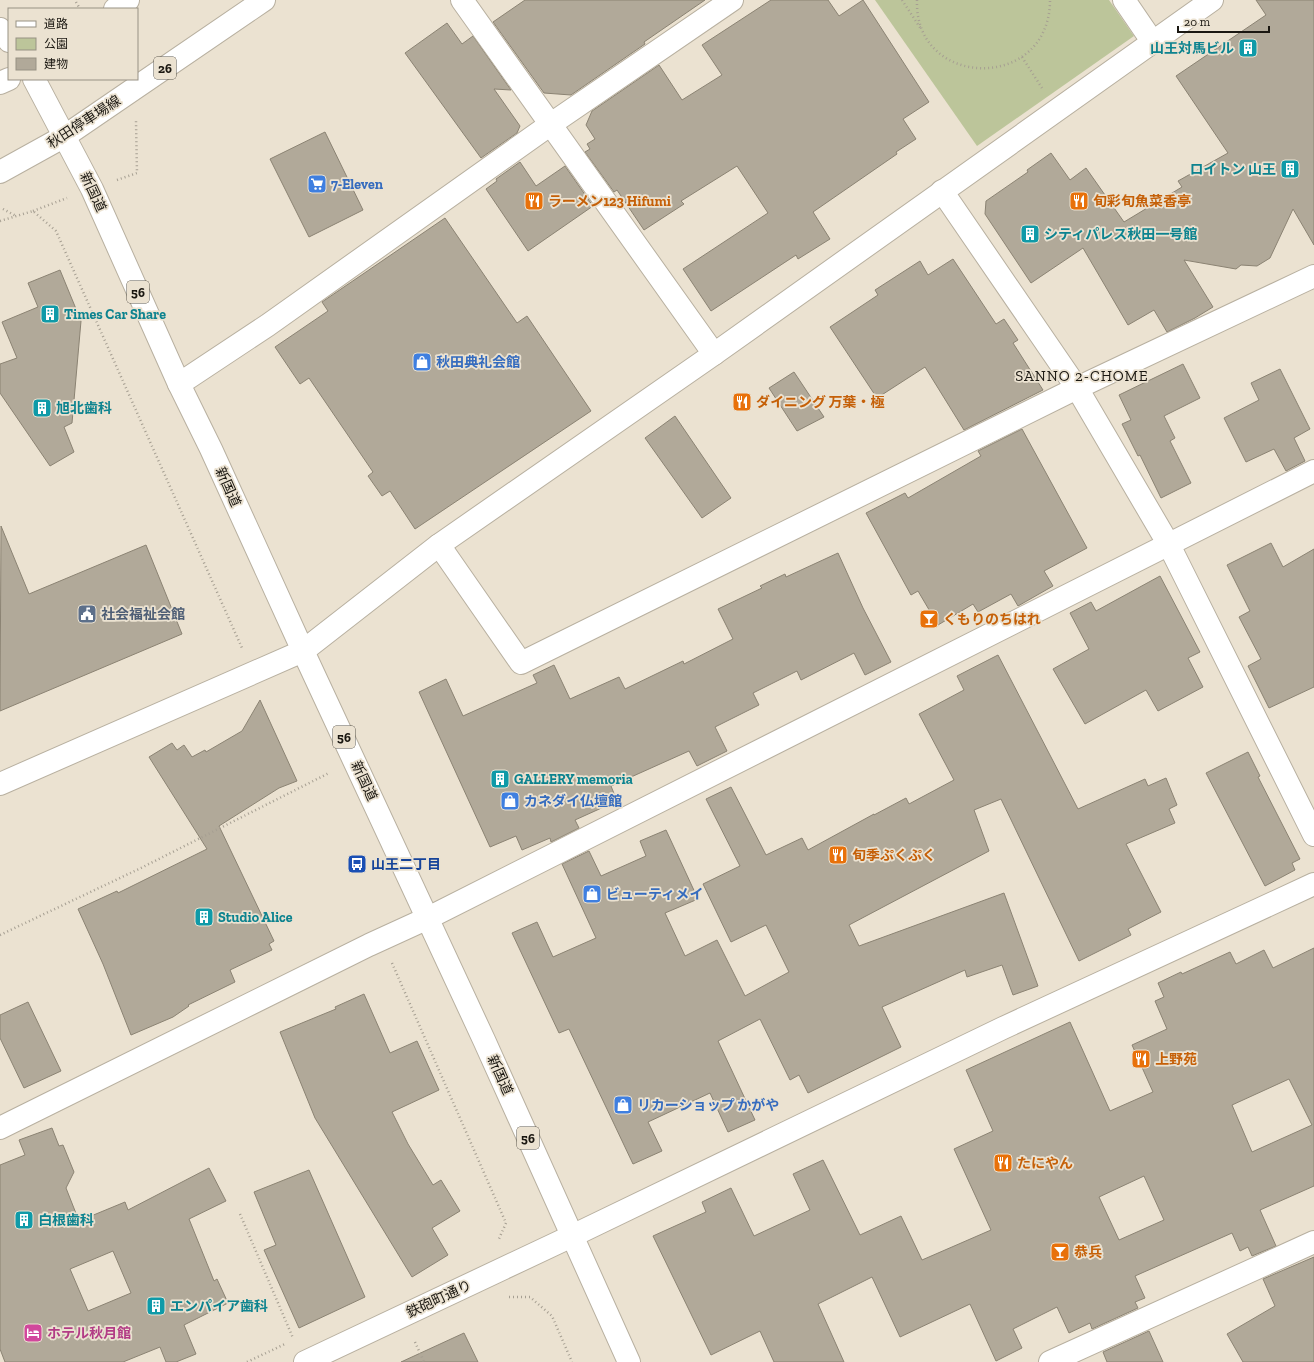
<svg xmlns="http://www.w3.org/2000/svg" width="1314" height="1362" font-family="'Zilla Slab','Noto Sans JP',serif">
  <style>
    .green { fill: #bcc59a }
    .building { fill: #b1a999; stroke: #8b8373; fill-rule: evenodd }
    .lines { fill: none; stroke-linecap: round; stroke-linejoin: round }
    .minor-casing { stroke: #b8b0a0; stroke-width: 24 }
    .major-casing { stroke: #b8b0a0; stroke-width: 24 }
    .path { stroke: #a69f92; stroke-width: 2.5; stroke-dasharray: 1 3; stroke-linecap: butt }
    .minor { stroke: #fff; stroke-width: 22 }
    .major { stroke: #fff; stroke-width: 22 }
    .labels { text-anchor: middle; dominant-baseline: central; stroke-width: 3.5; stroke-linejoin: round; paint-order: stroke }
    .shield { fill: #ebe2d1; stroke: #59544b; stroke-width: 1 }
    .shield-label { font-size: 13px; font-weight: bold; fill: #1a1711 }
    .culture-label { font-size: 14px; font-weight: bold; fill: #0d838f; stroke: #ebe2d1; text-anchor: start }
    .street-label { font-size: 14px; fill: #1a1711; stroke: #ebe2d1 }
    .shop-label { font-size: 14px; font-weight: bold; fill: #366cbe; stroke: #ebe2d1; text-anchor: start }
    .food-label { font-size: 14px; font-weight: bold; fill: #c56008; stroke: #ebe2d1; text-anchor: start }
    .service-label { font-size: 14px; font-weight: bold; fill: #4e5e75; stroke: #ebe2d1; text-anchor: start }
    .transit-label { font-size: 14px; font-weight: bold; fill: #164399; stroke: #ebe2d1; text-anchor: start }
    .hotel-label { font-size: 14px; font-weight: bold; fill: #b23c85; stroke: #ebe2d1; text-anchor: start }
    .neighbourhood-label { font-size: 15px; letter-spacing: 1px; fill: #1a1711; stroke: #ebe2d1 }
  </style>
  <rect width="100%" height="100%" fill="#ebe2d1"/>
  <!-- green -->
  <polygon class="green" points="875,0 1109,0 1134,36 977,146"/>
  <!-- building -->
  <g class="building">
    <polygon points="525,0 705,0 644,42 645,44 571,95 544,93 493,22"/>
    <polygon points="771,0 828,0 839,16 863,0 929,102 903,119 916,139 896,152 897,154 813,212 830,239 798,259 796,255 711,311 683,269 768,213 737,166 681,201 684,204 644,230 617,190 614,192 585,152 590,149 587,144 595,139 586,125 592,111 659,65 682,100 722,75 702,45"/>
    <polygon points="1256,0 1314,0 1314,245 1293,209 1270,258 1257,266 1241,265 1236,269 1184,260 1213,307 1195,318 1167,332 1154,310 1128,325 1083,248 1031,283 985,214 986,201 1028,172 1027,170 1051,153 1070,180 1086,168 1124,222 1182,187 1178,181 1228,153 1176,76 1266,15"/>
    <polygon points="447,23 462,44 473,36 511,90 494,89 520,126 517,133 481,158 405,53"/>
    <polygon points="325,132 363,210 309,237 270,159"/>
    <polygon points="520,162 536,186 565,166 593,206 528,251 486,189 497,181 496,179"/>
    <polygon points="445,218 517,323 527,316 591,411 415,529 390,491 382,496 368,476 373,472 309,378 300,384 275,347 328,311 322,302"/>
    <polygon points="953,259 996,324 1004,319 1018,340 1013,343 1043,390 964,430 925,367 877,398 830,327 878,295 875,290 920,261 928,275"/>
    <polygon points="60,270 81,321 72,423 64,427 74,452 50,466 0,393 0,364 17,358 2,322 38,307 28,283"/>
    <polygon points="1183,364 1200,398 1164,416 1175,438 1170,441 1191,483 1161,498 1140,455 1138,456 1122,424 1131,420 1119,395"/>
    <polygon points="1280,369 1310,429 1294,438 1305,461 1286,471 1274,449 1246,462 1224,418 1259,400 1251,383"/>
    <polygon points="794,372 824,417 797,431 769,388"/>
    <polygon points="675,416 731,498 702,518 645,438"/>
    <polygon points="1022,429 1087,548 1044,571 1053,586 1018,606 1011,594 978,612 973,604 938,625 918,591 911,595 866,513 905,493 908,498 981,456 978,451"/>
    <polygon points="1,526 29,594 146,545 182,634 0,711"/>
    <polygon points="1271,543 1283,567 1314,549 1314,687 1269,708 1248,666 1261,659 1239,617 1250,611 1227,565"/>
    <polygon points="838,553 863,608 891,662 865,675 854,653 801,680 797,671 753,693 759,705 715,727 727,751 697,766 689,751 611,786 617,801 575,820 579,828 551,842 550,838 522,850 516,836 490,847 419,692 446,679 463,716 537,683 533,675 554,665 570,699 619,677 625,689 683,661 684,664 733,639 718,609 762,588 760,586 785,574 786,577"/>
    <polygon points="1160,576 1200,652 1188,658 1203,687 1158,711 1146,690 1085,724 1053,669 1089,649 1070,613 1091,602 1096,611"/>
    <polygon points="998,655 1078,809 1145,779 1148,786 1166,778 1177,805 1169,809 1175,823 1126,844 1161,912 1128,929 1131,935 1079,961 1001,799 974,810 989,851 849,925 859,946 1004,893 1038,986 1013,995 1002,965 967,977 965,970 882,1007 901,1047 808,1093 799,1075 790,1080 760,1019 718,1041 755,1120 728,1132 710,1093 648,1122 662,1151 633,1164 569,1029 559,1033 512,933 537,922 553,957 596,938 562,864 589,851 601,876 646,856 640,841 666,830 698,899 665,913 685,956 717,940 745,996 789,972 766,925 731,942 703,884 740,866 706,799 731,787 766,855 802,838 808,850 874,814 874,815 906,798 909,804 954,780 919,714 964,690 957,676"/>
    <polygon points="260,700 297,781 279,788 219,826 274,941 269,944 272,950 230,970 235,982 188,1005 189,1006 173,1017 131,1035 103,964 78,909 117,891 118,893 207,849 149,757 172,743 177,750 184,745 192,757 205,750 206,752 242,731"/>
    <polygon points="1248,752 1260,776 1258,777 1300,859 1292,863 1295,870 1265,886 1206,773"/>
    <path d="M 1314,948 L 1314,1186 L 1260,1210 L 1276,1246 L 1252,1256 L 1248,1247 L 1240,1251 L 1232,1233 L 1135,1276 L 1145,1298 L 1135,1302 L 1138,1308 L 1092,1329 L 1090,1323 L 1069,1333 L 1057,1307 L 1013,1329 L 1022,1348 L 996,1361 L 970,1304 L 900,1337 L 872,1277 L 818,1304 L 844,1362 L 774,1362 L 760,1331 L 711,1355 L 653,1236 L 706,1212 L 702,1202 L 731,1188 L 754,1236 L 810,1210 L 793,1174 L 823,1160 L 860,1235 L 901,1216 L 922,1260 L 991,1230 L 954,1149 L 993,1131 L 966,1070 L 1070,1022 L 1110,1111 L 1153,1092 L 1132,1045 L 1167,1029 L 1155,1001 L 1164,997 L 1158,983 L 1181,972 L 1182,974 L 1230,952 L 1236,964 L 1264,950 L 1273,968 ZM 1289,1079 L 1312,1125 L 1252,1152 L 1232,1105 ZM 1144,1176 L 1164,1220 L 1119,1240 L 1099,1197 Z"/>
    <polygon points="364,994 390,1053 417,1041 439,1090 392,1112 408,1144 433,1185 441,1180 460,1211 432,1228 448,1255 412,1277 315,1118 280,1032 336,1009 335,1007"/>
    <polygon points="28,1002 61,1071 24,1088 0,1038 0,1015"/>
    <path d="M 52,1128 L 59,1146 L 63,1145 L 74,1172 L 66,1188 L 79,1221 L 125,1202 L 128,1210 L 209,1168 L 226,1201 L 189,1219 L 214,1281 L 217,1279 L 228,1303 L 184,1325 L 196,1354 L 176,1362 L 166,1362 L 160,1347 L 123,1362 L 5,1362 L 0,1349 L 0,1165 L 25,1155 L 19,1140 ZM 113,1251 L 131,1293 L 88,1311 L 70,1269 Z"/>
    <polygon points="309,1170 365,1297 299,1328 264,1250 276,1245 254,1192"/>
    <polygon points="1314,1257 1314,1362 1243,1362 1227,1334 1275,1306 1263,1279"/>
    <polygon points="1149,1331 1163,1362 1107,1362 1103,1352"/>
    <polygon points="464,1333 478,1362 401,1362"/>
  </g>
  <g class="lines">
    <defs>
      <g id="minor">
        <polyline points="462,0 714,354"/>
        <polyline points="1124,0 1152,41"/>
        <polyline points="942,191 1077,388 1169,545 1314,835"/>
        <polyline points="179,384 268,325 551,124 732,0"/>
        <polyline points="439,545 521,663 1077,388 1314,276"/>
        <polyline points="0,784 303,651 439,545 714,354 1212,0"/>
        <polyline points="0,1128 369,945 428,918 1314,471"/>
        <polyline points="305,1362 572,1236 1003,1028 1314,884"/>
        <polyline points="1050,1362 1314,1242"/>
      </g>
      <g id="major">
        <polyline points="115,9 128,0"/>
        <polyline points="0,29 9,41"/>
        <polyline points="34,79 92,189 179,384 211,449 303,651 484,1040 629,1362"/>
        <polyline points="0,83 9,79"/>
        <polyline points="0,172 65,136 264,0"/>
      </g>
    </defs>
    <!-- minor casing -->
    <use href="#minor" class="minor-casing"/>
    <!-- major casing -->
    <use href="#major" class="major-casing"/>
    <!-- path -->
    <g class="path">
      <polyline points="902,0 921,29"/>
      <path d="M 917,0 C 914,90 1050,92 1050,0"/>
      <polyline points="76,2 80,9"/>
      <polyline points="1022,57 1042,88"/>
      <polyline points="117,180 137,173 136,121"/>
      <polyline points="3,209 16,216"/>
      <polyline points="33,211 67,198"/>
      <polyline points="0,221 33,211 56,231 242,648"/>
      <polyline points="0,935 141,868 329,773"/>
      <polyline points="392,963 506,1223 498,1241"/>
      <polyline points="240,1214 293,1338"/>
      <polyline points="509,1297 530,1297 552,1316 572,1362"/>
      <polyline points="415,1342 424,1362"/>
      <polyline points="247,1362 285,1344"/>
    </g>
    <!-- minor -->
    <use href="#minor" class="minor"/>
    <!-- major -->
    <use href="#major" class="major"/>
  </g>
  <!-- icons -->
  <defs>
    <symbol id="building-square" viewBox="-11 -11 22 22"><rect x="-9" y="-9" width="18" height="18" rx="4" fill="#0f9aa8" stroke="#ebe2d1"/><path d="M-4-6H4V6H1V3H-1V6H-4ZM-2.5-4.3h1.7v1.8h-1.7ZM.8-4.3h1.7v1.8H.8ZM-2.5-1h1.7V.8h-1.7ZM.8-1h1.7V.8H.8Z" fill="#fff"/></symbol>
    <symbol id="supermarket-square" viewBox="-11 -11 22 22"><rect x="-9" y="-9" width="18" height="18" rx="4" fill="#3f7fe0" stroke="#ebe2d1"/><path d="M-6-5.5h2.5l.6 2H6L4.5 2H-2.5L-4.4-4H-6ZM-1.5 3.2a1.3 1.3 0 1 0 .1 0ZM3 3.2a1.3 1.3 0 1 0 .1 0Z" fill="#fff"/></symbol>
    <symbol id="restaurant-square" viewBox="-11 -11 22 22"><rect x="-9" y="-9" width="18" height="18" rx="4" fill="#e8710a" stroke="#ebe2d1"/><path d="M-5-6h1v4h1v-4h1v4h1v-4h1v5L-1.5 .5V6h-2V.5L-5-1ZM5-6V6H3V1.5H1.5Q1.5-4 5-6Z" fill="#fff"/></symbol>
    <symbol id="shop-square" viewBox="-11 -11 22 22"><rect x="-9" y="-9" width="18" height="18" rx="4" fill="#3f7fe0" stroke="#ebe2d1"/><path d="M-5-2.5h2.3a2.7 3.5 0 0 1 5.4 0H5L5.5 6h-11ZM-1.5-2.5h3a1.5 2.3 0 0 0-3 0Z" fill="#fff"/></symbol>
    <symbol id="civic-square" viewBox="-11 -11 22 22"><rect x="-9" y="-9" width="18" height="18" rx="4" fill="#5c6f8a" stroke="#ebe2d1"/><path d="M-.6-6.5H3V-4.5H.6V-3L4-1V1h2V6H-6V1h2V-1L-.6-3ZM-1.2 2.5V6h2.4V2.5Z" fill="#fff"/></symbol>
    <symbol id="bar-square" viewBox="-11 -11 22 22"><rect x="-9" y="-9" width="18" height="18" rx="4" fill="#e8710a" stroke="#ebe2d1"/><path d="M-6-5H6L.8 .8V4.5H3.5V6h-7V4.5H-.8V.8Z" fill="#fff"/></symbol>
    <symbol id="bus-square" viewBox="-11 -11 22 22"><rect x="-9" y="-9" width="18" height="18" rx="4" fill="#1a4fb4" stroke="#ebe2d1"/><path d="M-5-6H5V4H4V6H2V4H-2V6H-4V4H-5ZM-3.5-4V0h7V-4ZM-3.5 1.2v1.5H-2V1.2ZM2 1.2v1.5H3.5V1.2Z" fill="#fff"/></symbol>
    <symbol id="hotel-square" viewBox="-11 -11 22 22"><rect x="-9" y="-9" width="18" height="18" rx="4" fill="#d1479c" stroke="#ebe2d1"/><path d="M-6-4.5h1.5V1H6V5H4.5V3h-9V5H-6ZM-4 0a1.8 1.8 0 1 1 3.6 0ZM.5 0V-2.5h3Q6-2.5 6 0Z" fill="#fff"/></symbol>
  </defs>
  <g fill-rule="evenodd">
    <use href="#building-square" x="1237" y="37" width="22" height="22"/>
    <use href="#building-square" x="1279" y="158" width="22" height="22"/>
    <use href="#supermarket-square" x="306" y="173" width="22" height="22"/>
    <use href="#restaurant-square" x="523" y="190" width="22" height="22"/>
    <use href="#restaurant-square" x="1068" y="190" width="22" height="22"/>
    <use href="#building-square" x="1019" y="223" width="22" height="22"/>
    <use href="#building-square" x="39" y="303" width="22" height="22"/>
    <use href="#shop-square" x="411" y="351" width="22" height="22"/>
    <use href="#restaurant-square" x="731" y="391" width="22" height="22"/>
    <use href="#building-square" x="31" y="397" width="22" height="22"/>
    <use href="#civic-square" x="76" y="603" width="22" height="22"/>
    <use href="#bar-square" x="918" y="608" width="22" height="22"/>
    <use href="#building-square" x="489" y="768" width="22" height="22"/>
    <use href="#shop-square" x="499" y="790" width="22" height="22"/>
    <use href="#restaurant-square" x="827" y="844" width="22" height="22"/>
    <use href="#bus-square" x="346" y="853" width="22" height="22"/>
    <use href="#shop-square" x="581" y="883" width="22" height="22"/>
    <use href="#building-square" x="193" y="906" width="22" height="22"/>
    <use href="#restaurant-square" x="1130" y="1048" width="22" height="22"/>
    <use href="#shop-square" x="612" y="1094" width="22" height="22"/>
    <use href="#restaurant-square" x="992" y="1152" width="22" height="22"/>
    <use href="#building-square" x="13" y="1209" width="22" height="22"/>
    <use href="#bar-square" x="1049" y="1241" width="22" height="22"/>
    <use href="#building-square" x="145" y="1295" width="22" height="22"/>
    <use href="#hotel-square" x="22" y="1322" width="22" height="22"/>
  </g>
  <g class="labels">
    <!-- shield labels -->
    <g class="shield">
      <rect x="154" y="57" width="22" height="22" rx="3"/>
      <rect x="127" y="281" width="22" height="22" rx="3"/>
      <rect x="333" y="726" width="22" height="22" rx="3"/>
      <rect x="517" y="1127" width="22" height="22" rx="3"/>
    </g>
    <g class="shield-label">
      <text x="165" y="68">26</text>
      <text x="138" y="292">56</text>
      <text x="344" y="737">56</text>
      <text x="528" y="1138">56</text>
    </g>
    <!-- culture labels -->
    <g class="culture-label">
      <text x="1234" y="48" text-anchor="end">山王対馬ビル</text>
      <text x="1276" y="169" text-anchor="end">ロイトン 山王</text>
      <text x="1044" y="234">シティパレス秋田一号館</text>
      <text x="64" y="314">Times Car Share</text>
      <text x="56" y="408">旭北歯科</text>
      <text x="514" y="779">GALLERY memoria</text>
      <text x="218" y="917">Studio Alice</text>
      <text x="38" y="1220">白根歯科</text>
      <text x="170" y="1306">エンパイア歯科</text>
    </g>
    <!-- street labels -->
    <g class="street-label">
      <text transform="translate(84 122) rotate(-33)">秋田停車場線</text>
      <text transform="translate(93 192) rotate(65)">新国道</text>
      <text transform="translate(228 487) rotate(66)">新国道</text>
      <text transform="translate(364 781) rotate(65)">新国道</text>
      <text transform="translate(500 1075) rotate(66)">新国道</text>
      <text transform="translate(439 1299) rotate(-25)">鉄砲町通り</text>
    </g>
    <!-- shop labels -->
    <g class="shop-label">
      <text x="331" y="184">7-Eleven</text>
      <text x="436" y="362">秋田典礼会館</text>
      <text x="524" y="801">カネダイ仏壇館</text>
      <text x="606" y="894">ビューティメイ</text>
      <text x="637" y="1105">リカーショップ かがや</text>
    </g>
    <!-- food labels -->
    <g class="food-label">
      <text x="548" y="201">ラーメン123 Hifumi</text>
      <text x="1093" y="201">旬彩旬魚菜香亭</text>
      <text x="756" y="402">ダイニング 万葉・極</text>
      <text x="943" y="619">くもりのちはれ</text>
      <text x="852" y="855">旬季ぷくぷく</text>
      <text x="1155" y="1059">上野苑</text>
      <text x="1017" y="1163">たにやん</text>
      <text x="1074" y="1252">恭兵</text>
    </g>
    <!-- service labels -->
    <g class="service-label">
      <text x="101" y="614">社会福祉会館</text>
    </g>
    <!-- transit labels -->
    <g class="transit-label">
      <text x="371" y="864">山王二丁目</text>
    </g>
    <!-- hotel labels -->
    <g class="hotel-label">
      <text x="47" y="1333">ホテル秋月館</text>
    </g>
    <!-- neighbourhood labels -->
    <g class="neighbourhood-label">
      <text x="1082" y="376">SANNO 2-CHOME</text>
    </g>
  </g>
  <!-- legend -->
  <rect x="8" y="8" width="130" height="72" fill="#ebe2d1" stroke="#979184"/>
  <rect x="16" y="21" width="20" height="6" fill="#ffffff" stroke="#979184"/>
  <text x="44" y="28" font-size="12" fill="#1a1711">道路</text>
  <rect x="16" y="38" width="20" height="12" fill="#bcc59a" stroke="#979184"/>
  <text x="44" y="48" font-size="12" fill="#1a1711">公園</text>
  <rect x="16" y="58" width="20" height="12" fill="#b1a999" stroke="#979184"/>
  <text x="44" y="68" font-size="12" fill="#1a1711">建物</text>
  <!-- scale -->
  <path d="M1178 26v6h91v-6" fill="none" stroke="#1a1711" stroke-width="2"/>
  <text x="1184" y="26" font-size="12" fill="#1a1711" stroke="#ebe2d1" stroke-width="3" paint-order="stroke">20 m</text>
</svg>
